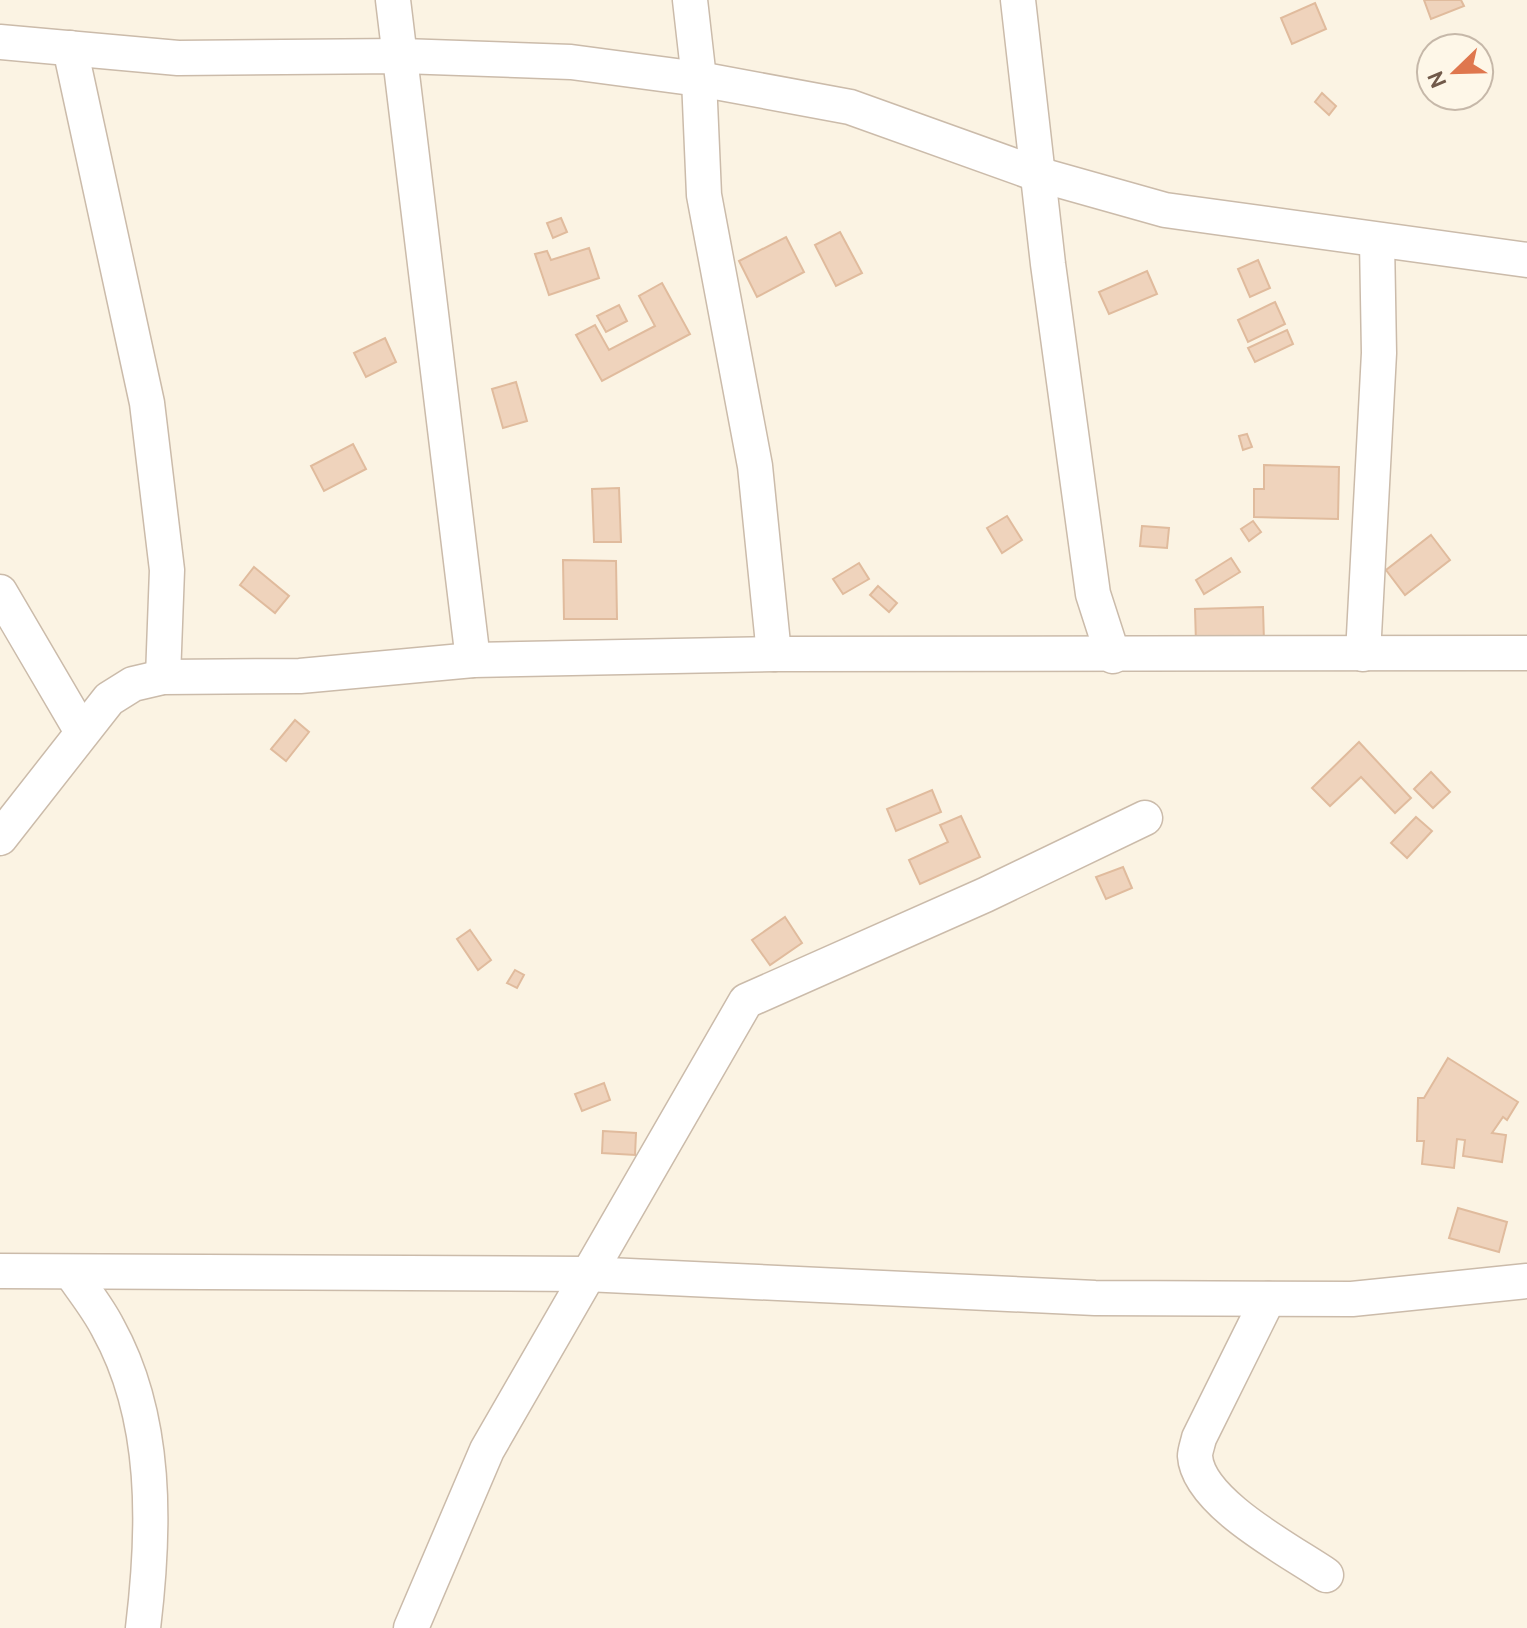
<svg xmlns="http://www.w3.org/2000/svg" width="1527" height="1628" font-family="Cabin,sans-serif">
  <style>
    .building { fill: #efd3bc; stroke: #e0bb9d; stroke-width: 2 }
    .lines { fill: none; stroke-linecap: round; stroke-linejoin: round }
    .minor-casing { stroke: #cbbbaa; stroke-width: 37 }
    .minor { stroke: #fff; stroke-width: 34 }
  </style>
  <rect width="100%" height="100%" fill="#fbf3e3"/>
  <!-- building -->
  <g class="building">
    <polygon points="1424,0 1461,0 1464,6 1431,19"/>
    <polygon points="1315,3 1326,29 1292,44 1281,18"/>
    <polygon points="1322,93 1336,106 1329,115 1315,102"/>
    <polygon points="561,218 567,232 553,238 547,223"/>
    <polygon points="840,232 862,273 836,286 815,245"/>
    <polygon points="786,237 804,272 757,297 739,261"/>
    <polygon points="589,248 599,278 549,295 535,254 547,251 551,260"/>
    <polygon points="1258,260 1270,288 1250,297 1238,269"/>
    <polygon points="1147,271 1157,294 1109,314 1099,292"/>
    <polygon points="662,283 690,334 602,381 576,335 595,325 609,350 655,326 639,296"/>
    <polygon points="1275,302 1285,324 1248,342 1238,320"/>
    <polygon points="619,305 627,321 606,332 597,316"/>
    <polygon points="1287,330 1293,344 1255,362 1248,348"/>
    <polygon points="385,338 396,362 366,377 354,353"/>
    <polygon points="516,382 527,421 503,428 492,389"/>
    <polygon points="1247,434 1252,447 1243,450 1239,436"/>
    <polygon points="353,444 366,469 324,491 311,466"/>
    <polygon points="1264,465 1339,467 1338,519 1254,517 1254,489 1264,489"/>
    <polygon points="619,488 621,542 594,542 592,489"/>
    <polygon points="1007,516 1022,540 1002,553 987,528"/>
    <polygon points="1253,521 1261,532 1249,541 1241,529"/>
    <polygon points="1142,526 1169,528 1167,548 1140,546"/>
    <polygon points="1431,535 1450,560 1405,595 1386,570"/>
    <polygon points="1231,558 1240,572 1204,594 1196,580"/>
    <polygon points="563,560 616,561 617,619 564,619"/>
    <polygon points="859,563 869,579 843,594 833,579"/>
    <polygon points="254,567 289,596 275,613 240,585"/>
    <polygon points="878,586 897,603 889,612 870,595"/>
    <polygon points="1263,607 1264,642 1196,643 1195,609"/>
    <polygon points="295,720 309,732 286,761 271,749"/>
    <polygon points="1359,742 1411,798 1395,813 1361,777 1330,806 1312,788"/>
    <polygon points="1431,772 1450,792 1433,808 1414,789"/>
    <polygon points="932,790 941,812 896,831 887,809"/>
    <polygon points="961,816 980,857 920,884 909,860 948,842 940,825"/>
    <polygon points="1416,817 1432,831 1407,858 1391,843"/>
    <polygon points="1123,867 1132,888 1106,899 1096,877"/>
    <polygon points="785,917 802,943 770,965 752,940"/>
    <polygon points="470,930 491,960 478,970 457,939"/>
    <polygon points="515,970 524,975 517,988 507,983"/>
    <polygon points="1448,1058 1518,1102 1507,1120 1503,1117 1492,1133 1506,1135 1502,1162 1463,1156 1465,1140 1457,1139 1454,1168 1422,1164 1424,1141 1417,1141 1418,1098 1424,1098"/>
    <polygon points="604,1083 610,1100 582,1111 575,1094"/>
    <polygon points="603,1131 636,1133 635,1155 602,1153"/>
    <polygon points="1458,1208 1507,1222 1499,1252 1449,1238"/>
  </g>
  <g class="lines">
    <defs>
      <g id="minor">
        <polyline points="393,0 473,660"/>
        <polyline points="690,0 699,79 704,195 755,466 774,654"/>
        <polyline points="1018,0 1048,264 1093,594 1113,656"/>
        <polyline points="0,42 178,58 402,56 571,62 699,79 850,107 1037,174 1165,210 1527,260"/>
        <polyline points="70,48 147,403 167,570 163,677"/>
        <polyline points="0,592 82,732"/>
        <polyline points="1363,654 1379,353 1377,241"/>
        <polyline points="0,838 109,699 133,684 163,677 300,676 473,660 774,654 1527,653"/>
        <polyline points="0,1271 586,1274 1095,1298 1352,1299 1527,1281"/>
        <path d="M 71,1272 C 83,1290 98,1308 108,1328 C 158,1418 155,1529 143,1628"/>
        <path d="M 1268,1299 L 1199,1438 C 1198,1443 1195,1451 1195,1456 C 1198,1503 1291,1551 1326,1575"/>
        <polyline points="411,1628 487,1450 746,1001 985,895 1145,818"/>
      </g>
    </defs>
    <!-- minor casing -->
    <use href="#minor" class="minor-casing"/>
    <!-- minor -->
    <use href="#minor" class="minor"/>
  </g>
  <!-- north arrow -->
  <g transform="translate(1455 72) rotate(247)"><circle r="38" fill="#fef7e8" stroke="#c6b8a9" stroke-width="2"/>
  <path d="M0-6L14 30L0 20L-14 30Z" fill="#df774e"/>
  <text y="-12" font-size="22" font-weight="bold" text-anchor="middle" fill="#715a4a">N</text>
  </g>
</svg>
